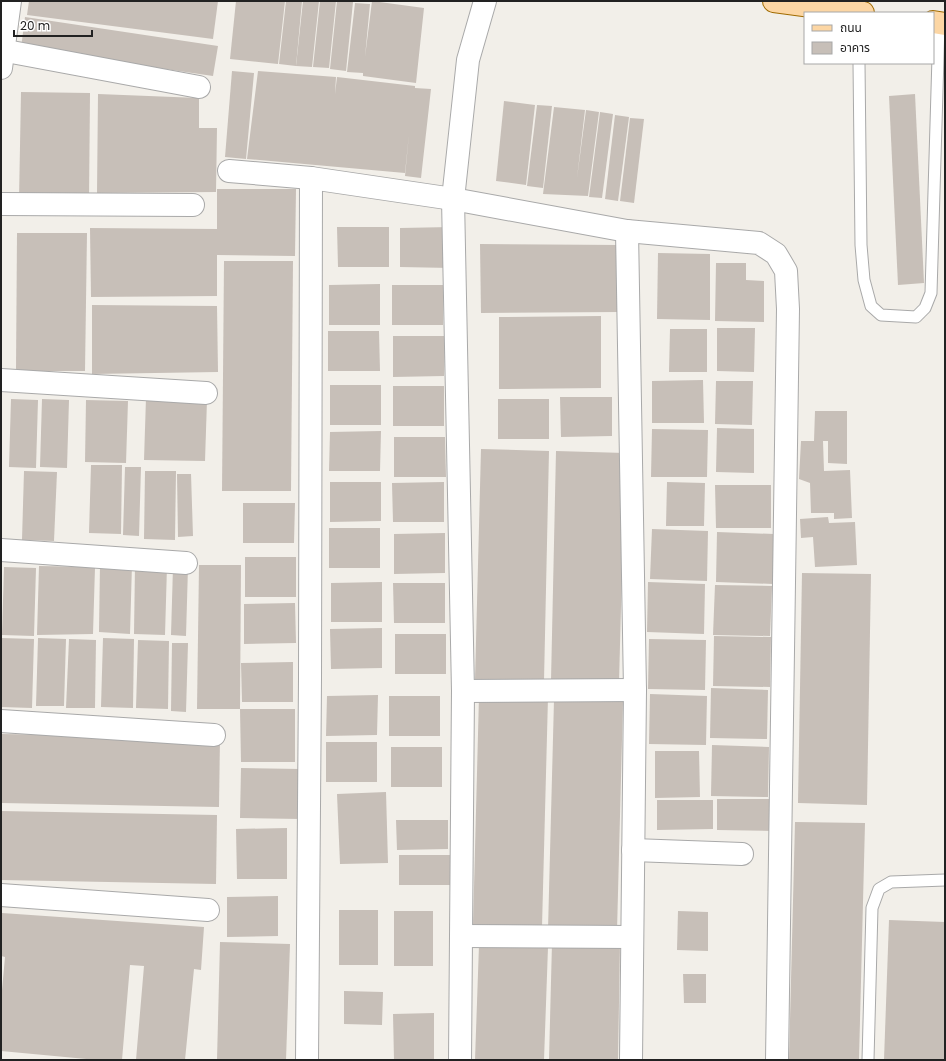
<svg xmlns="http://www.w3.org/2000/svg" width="946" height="1061" font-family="Poppins,'Noto Sans Thai',sans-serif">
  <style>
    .building { fill: #c7bfb8 }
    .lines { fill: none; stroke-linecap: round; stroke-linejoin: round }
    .lane-casing { stroke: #a9a9a9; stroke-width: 13 }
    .street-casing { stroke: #a9a9a9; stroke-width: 24 }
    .primary-casing { stroke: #a06b00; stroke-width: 24 }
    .lane { stroke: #fff; stroke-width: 11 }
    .street { stroke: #fff; stroke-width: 22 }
    .primary { stroke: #fcd6a4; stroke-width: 22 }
  </style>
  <rect width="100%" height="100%" fill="#f2efe9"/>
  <!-- building -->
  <g class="building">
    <polygon points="29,1 218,1 213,39 27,15"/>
    <polygon points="236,1 285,1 278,64 230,59"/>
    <polygon points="286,1 302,1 296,66 279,64"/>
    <polygon points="303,1 319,1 312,67 296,66"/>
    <polygon points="320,1 336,1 329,68 313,67"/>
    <polygon points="337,1 353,2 346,71 330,69"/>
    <polygon points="372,1 424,8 416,83 363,76 363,73 347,72 355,3 370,4 365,57"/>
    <polygon points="25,17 218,46 213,76 21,48"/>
    <polygon points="232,71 254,73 246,159 225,157"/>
    <polygon points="258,71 336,77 335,94 337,77 415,86 415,88 431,89 421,178 405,176 409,134 405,173 247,159"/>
    <polygon points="21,92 90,93 89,200 19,200"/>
    <polygon points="98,94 199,98 199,128 217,128 216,192 97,193"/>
    <polygon points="915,94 924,283 898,285 889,96"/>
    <polygon points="504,101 535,105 526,185 496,181"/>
    <polygon points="537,105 552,106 543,188 527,186"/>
    <polygon points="554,107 585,110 577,178 586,110 599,112 588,196 543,194"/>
    <polygon points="600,112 613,114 602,198 589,197"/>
    <polygon points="615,115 629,117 618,201 605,199"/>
    <polygon points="630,118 644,119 634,203 620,201"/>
    <polygon points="217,189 296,189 295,256 217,255"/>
    <polygon points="337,227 389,227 389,267 338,267"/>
    <polygon points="451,227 451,268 400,267 400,228"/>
    <polygon points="90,228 217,229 217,296 91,297"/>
    <polygon points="17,233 87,233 85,371 16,371"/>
    <polygon points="480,244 620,245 619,312 481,313"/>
    <polygon points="658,253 710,254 710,320 657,319"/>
    <polygon points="224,261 293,261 291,491 222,491"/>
    <polygon points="716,263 746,263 746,280 764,281 764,322 715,321"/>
    <polygon points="380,284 380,325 329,325 329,285"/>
    <rect x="392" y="285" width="51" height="40"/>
    <polygon points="92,305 217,306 218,372 92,374"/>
    <polygon points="601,316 601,388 499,389 499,317"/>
    <polygon points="717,328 755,328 754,372 717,371"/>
    <polygon points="670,329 707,329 707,372 669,372"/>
    <polygon points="328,331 379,331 380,371 328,371"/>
    <polygon points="393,336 445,336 444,376 393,377"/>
    <polygon points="703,380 704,423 652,423 652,381"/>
    <polygon points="716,381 753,381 752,425 715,424"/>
    <rect x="330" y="385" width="51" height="40"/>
    <rect x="393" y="386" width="51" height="40"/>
    <polygon points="560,397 612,397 612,436 561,437"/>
    <polygon points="146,398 207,400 205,461 144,460"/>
    <polygon points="11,399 38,400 36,468 9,467"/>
    <polygon points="42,399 69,400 67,468 40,467"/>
    <rect x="498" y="399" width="51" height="40"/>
    <polygon points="86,400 128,401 126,463 85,462"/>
    <polygon points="815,411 847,411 847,464 828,463 828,441 823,441 824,471 850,470 852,518 834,519 834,513 811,513 810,483 799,479 801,441 814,441"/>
    <polygon points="717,428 754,429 754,473 716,472"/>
    <polygon points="652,429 708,430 707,477 651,477"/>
    <polygon points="381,431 380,471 329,471 330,432"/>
    <polygon points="394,437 445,437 446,477 394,477"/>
    <polygon points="481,449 549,451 544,681 475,680"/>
    <polygon points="556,451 625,453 619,683 551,681"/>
    <polygon points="91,465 122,465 121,534 89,533"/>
    <polygon points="125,467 141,467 139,536 123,535"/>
    <polygon points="24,471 57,472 54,541 22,540"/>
    <polygon points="145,471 176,471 175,540 144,539"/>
    <polygon points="177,474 191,474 193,536 178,537"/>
    <polygon points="330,482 381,482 381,521 330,522"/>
    <polygon points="444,482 444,522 393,522 392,483"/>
    <polygon points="667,482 705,483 704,526 666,526"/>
    <polygon points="715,485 771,485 771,528 716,528"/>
    <polygon points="243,503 295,503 294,543 243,543"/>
    <polygon points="828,517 829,523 855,522 857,565 815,567 813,537 801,538 800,519"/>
    <rect x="329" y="528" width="51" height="40"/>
    <polygon points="652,529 708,531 707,581 650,579"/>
    <polygon points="717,532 774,534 773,584 716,582"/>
    <polygon points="445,533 445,573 394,574 394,534"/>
    <rect x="245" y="557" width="51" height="40"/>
    <polygon points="100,564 132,564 130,634 99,632"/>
    <polygon points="135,565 167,566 165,635 134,634"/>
    <polygon points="199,565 241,565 240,709 197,709"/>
    <polygon points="39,566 95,567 93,634 37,635"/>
    <polygon points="4,567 36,568 34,636 2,635"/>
    <polygon points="173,567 188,567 186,636 171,635"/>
    <polygon points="802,573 871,574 867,805 798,803"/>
    <polygon points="382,582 382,622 331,622 331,583"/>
    <polygon points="648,582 705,584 704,634 647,632"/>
    <polygon points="393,583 445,583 445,623 394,623"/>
    <polygon points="715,585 772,586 770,636 713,635"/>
    <polygon points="295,603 296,643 244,644 244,604"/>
    <polygon points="382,628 382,668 331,669 330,629"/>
    <rect x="395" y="634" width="51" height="40"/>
    <polygon points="714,636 771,637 770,687 713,686"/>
    <polygon points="2,638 34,639 32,708 1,707"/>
    <polygon points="38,638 66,639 64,706 36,706"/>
    <polygon points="103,638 134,639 133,708 101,707"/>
    <polygon points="69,639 96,640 95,708 66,708"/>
    <polygon points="649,639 706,640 705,690 648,689"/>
    <polygon points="138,640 169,641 168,709 136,708"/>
    <polygon points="172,643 188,643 186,712 171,711"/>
    <polygon points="293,662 293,702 242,702 241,663"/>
    <polygon points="711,688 768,690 767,739 710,738"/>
    <polygon points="650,694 707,696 706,745 649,744"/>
    <polygon points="378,695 377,735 326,736 327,696"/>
    <rect x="389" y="696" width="51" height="40"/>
    <polygon points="479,696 548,697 542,927 473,926"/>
    <polygon points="554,700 623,701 617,931 548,930"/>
    <polygon points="240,709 295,709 295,762 241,762"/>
    <polygon points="2,734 220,738 219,807 1,803"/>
    <rect x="326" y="742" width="51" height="40"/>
    <polygon points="712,745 769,747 768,797 711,796"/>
    <rect x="391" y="747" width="51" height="40"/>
    <polygon points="655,751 699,751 700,797 655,798"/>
    <polygon points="241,768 300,769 300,819 240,818"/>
    <polygon points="386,792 388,863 340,864 337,794"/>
    <polygon points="717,799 774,799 774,831 717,830"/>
    <polygon points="657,800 713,800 713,829 657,830"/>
    <polygon points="1,811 217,815 216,884 1,880"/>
    <polygon points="396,820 448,820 448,849 397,850"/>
    <polygon points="795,822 865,823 859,1060 789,1060"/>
    <polygon points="287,828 287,879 237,879 236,829"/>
    <rect x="399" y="855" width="52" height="30"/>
    <polygon points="278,896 278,936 227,937 227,897"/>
    <rect x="339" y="910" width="39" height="55"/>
    <rect x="394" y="911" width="39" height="55"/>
    <polygon points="678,911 708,912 708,951 677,950"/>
    <polygon points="2,913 204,927 201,970 194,969 185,1060 136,1060 144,966 130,965 122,1060 97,1060 1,1051 1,1001 5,957 1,956"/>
    <polygon points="889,920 945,922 945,1060 884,1060"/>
    <polygon points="220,942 290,944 286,1060 217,1060"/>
    <polygon points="552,943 620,944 618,1060 549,1060"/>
    <polygon points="479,945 548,947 544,1060 475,1060"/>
    <polygon points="683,974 706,974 706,1003 684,1003"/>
    <polygon points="344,991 383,992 382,1025 344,1024"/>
    <polygon points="434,1013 434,1060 394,1060 393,1014"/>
  </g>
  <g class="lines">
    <defs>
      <g id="lane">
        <polyline points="859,63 861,245 864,280 871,306 881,315 916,317 925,308 931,293 939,23"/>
        <polyline points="868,1060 872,908 879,889 891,882 945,880"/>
      </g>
      <g id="street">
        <polyline points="1,50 199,87"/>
        <polyline points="1,68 10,1"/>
        <polyline points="229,171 311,178 453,199 627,231 759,243 776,254 786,271 788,309 777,1060"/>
        <polyline points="1,204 193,205"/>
        <polyline points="627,231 635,690 631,1060"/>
        <polyline points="1,380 206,393"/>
        <polyline points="1,550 186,563"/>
        <polyline points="463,691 635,690"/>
        <polyline points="1,721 214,735"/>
        <polyline points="633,850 742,854"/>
        <polyline points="1,895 208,910"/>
        <polyline points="462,936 631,937"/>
        <polyline points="307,1060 310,679 311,178"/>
        <polyline points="460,1060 463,691 453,199 468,60 485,1"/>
      </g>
      <g id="primary">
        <polyline points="774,1 863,13"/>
        <polyline points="933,22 945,24"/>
      </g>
    </defs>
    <!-- lane casing -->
    <use href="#lane" class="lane-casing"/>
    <!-- street casing -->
    <use href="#street" class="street-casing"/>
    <!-- primary casing -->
    <use href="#primary" class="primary-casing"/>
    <!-- lane -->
    <use href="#lane" class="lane"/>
    <!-- street -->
    <use href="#street" class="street"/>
    <!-- primary -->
    <use href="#primary" class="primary"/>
  </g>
  <!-- border -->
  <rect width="946" height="1061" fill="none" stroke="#222222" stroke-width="4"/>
  <!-- legend -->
  <rect x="804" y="12" width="130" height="52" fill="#ffffff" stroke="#a7a7a7"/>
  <rect x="812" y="25" width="20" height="6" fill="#fcd6a4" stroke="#a7a7a7"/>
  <text x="840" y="32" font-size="12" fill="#222222">ถนน</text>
  <rect x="812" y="42" width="20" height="12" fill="#c7bfb8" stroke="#a7a7a7"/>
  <text x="840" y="52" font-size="12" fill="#222222">อาคาร</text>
  <!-- scale -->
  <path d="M14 30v6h78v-6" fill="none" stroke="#222222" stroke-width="2"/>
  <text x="20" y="30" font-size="12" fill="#222222" stroke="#ffffff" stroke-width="3" paint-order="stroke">20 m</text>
</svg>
